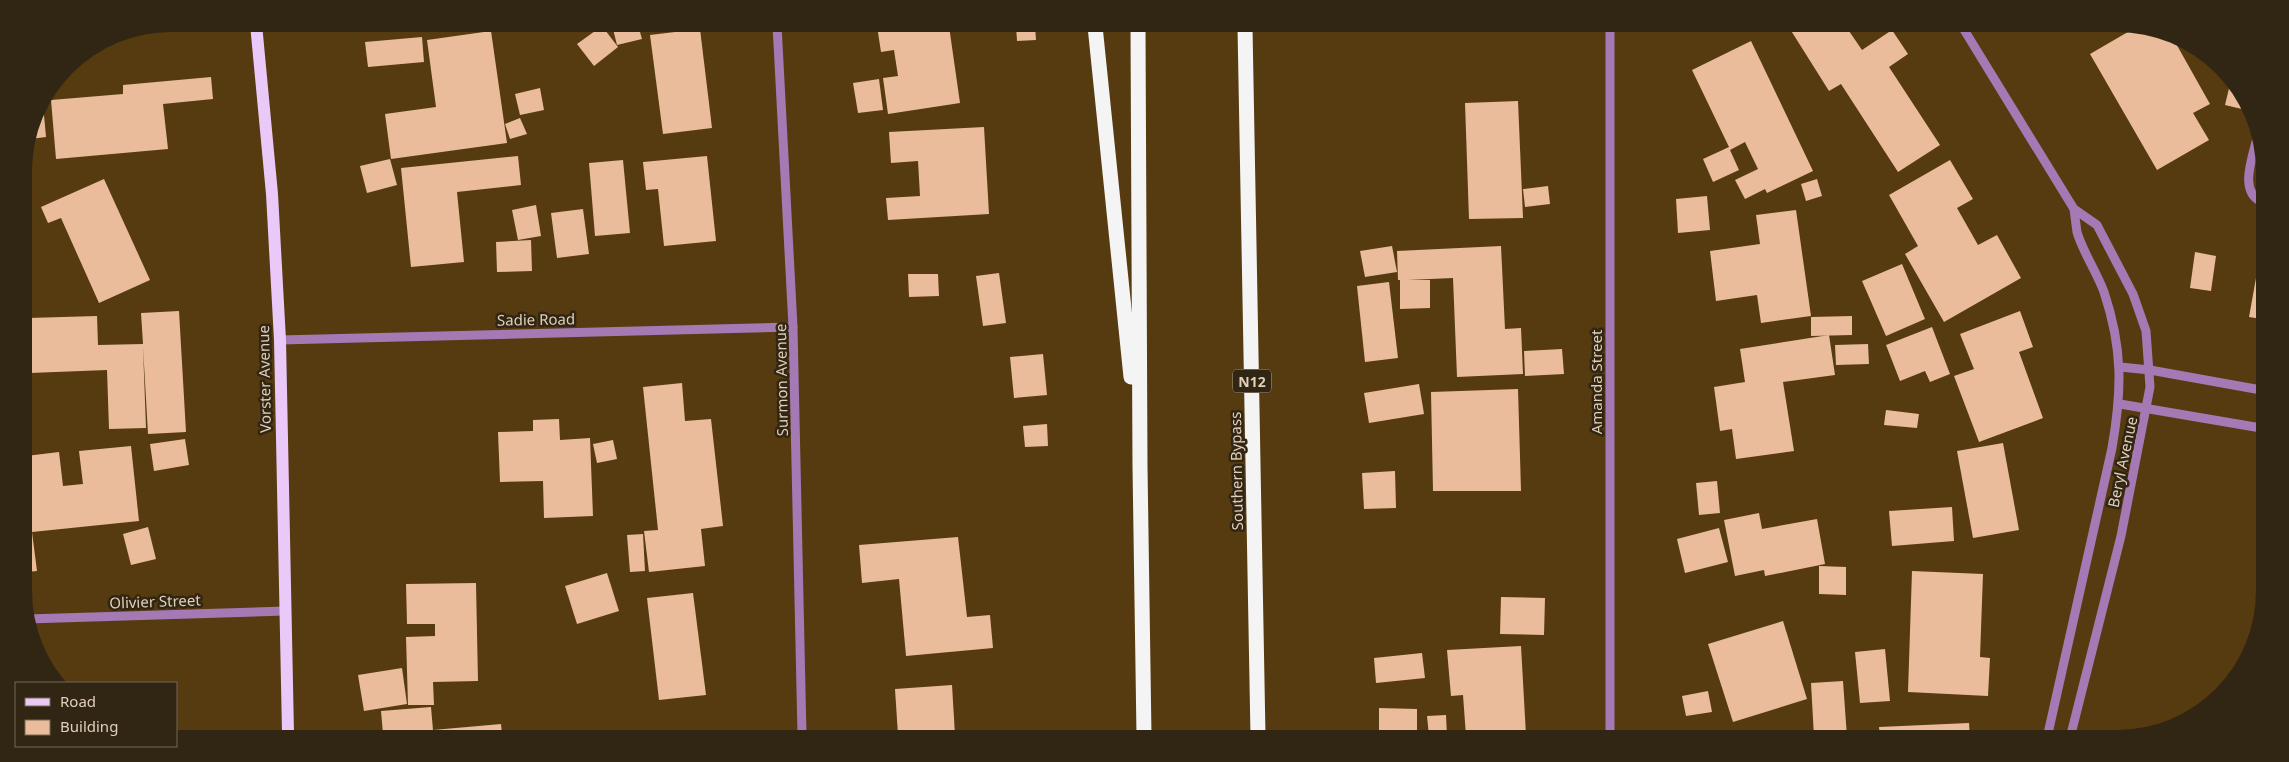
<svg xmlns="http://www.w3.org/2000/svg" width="2289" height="762" font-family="'Noto Sans',sans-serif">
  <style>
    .building { fill: #eabc9c }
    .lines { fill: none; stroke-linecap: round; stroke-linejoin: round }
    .minor { stroke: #a479b4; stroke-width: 9 }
    .major { stroke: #eac8f7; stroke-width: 12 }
    .highway { stroke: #f4f4f4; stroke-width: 15 }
    .labels { text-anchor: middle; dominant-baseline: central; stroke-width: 5; stroke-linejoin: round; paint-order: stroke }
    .shield { fill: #312513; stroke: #ac9d88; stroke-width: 1 }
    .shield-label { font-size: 14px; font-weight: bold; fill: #e0d0ba }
    .street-label { font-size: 15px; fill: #e0d0ba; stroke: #312513 }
  </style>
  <rect width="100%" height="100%" fill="#553b0f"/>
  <!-- building -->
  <g class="building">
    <polygon points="386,24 400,24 400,25 387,28"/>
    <polygon points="631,25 638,25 642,39 617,45 613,29"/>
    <polygon points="602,26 618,47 594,66 577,44"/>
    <polygon points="877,26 949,26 960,103 888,114 883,78 898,76 894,50 881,52"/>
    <polygon points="1016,26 1035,26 1036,40 1017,41"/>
    <polygon points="1792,28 1854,28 1849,31 1862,50 1892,30 1908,54 1889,67 1940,145 1898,172 1841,84 1829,91 1790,29"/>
    <polygon points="700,29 712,128 663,134 650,35"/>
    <polygon points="2133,29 2156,29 2174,40 2210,104 2193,113 2209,140 2157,170 2090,54"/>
    <polygon points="491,31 507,143 391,159 385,114 436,107 427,40"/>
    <polygon points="422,37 424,62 368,67 365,42"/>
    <polygon points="1751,41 1813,171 1767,193 1765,189 1745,199 1735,180 1758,169 1745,142 1730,150 1739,170 1713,182 1703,159 1729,147 1692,70"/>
    <polygon points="211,77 213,99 163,104 168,149 56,159 51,100 123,94 123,85"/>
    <polygon points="879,79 883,110 858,113 853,83"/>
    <polygon points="2231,80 2246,110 2225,105"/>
    <polygon points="540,88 544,110 520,115 515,94"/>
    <polygon points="1518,101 1523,218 1469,219 1465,103"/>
    <polygon points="43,104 46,137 30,139 35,115"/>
    <polygon points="520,118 527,134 510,139 505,124"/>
    <polygon points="984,127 989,214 888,220 886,198 920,196 918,161 891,163 889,132"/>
    <polygon points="518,156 521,185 457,192 464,262 411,267 401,168"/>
    <polygon points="707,156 716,241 664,246 658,189 646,190 643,162"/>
    <polygon points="390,159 397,185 367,193 360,166"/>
    <polygon points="623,160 630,233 595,236 589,163"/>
    <polygon points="1950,160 1973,199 1957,208 1978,245 1997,235 2021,278 1944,322 1905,254 1918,246 1889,195"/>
    <polygon points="104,179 150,280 99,303 61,218 48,223 41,207"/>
    <polygon points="1817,179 1822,196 1806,201 1801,184"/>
    <polygon points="1548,186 1550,204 1525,207 1523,189"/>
    <polygon points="1707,196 1710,230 1678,233 1676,199"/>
    <polygon points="536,205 541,236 518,240 512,210"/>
    <polygon points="583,209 589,254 557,258 551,213"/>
    <polygon points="1796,210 1811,316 1761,323 1757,295 1716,301 1710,251 1760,244 1756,215"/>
    <polygon points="531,240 532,271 497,272 496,242"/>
    <polygon points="1392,246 1397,272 1365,277 1360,251"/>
    <polygon points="1501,246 1505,329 1521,328 1523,374 1457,377 1453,278 1408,280 1430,280 1430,308 1400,309 1400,280 1398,280 1397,251"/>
    <polygon points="2195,252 2216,256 2211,291 2190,288"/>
    <polygon points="1902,264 1925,319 1886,336 1862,281"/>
    <polygon points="2258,267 2262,267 2262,319 2249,317"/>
    <polygon points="999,273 1006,323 983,326 976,276"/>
    <polygon points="908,274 938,274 939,296 909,297"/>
    <polygon points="1389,282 1398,358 1365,362 1357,286"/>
    <polygon points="179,311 186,432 148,434 143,347 146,428 109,429 107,370 30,373 28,318 97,316 98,345 143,344 141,313"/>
    <polygon points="2020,311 2033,347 2019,352 2043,418 1979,442 1954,376 1974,369 1960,334"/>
    <polygon points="1852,316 1852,335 1811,336 1811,317"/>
    <polygon points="1932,327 1950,374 1930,382 1925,371 1900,381 1886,345"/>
    <polygon points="1829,335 1835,375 1783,382 1794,451 1736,459 1732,429 1720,431 1714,387 1745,382 1740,349"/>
    <polygon points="1868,344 1869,364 1836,365 1835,345"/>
    <polygon points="1562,349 1564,374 1525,376 1524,351"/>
    <polygon points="1043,354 1047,395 1014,398 1010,357"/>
    <polygon points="25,355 29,368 25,369"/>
    <polygon points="682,383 685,421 711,419 723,526 701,529 705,566 649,572 644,531 658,530 643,387"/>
    <polygon points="1419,384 1424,414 1369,423 1364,393"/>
    <polygon points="1518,389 1521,491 1433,491 1431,392"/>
    <polygon points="1886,410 1919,414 1917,428 1884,425"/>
    <polygon points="559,419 560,440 590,438 593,516 544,518 543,481 500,482 498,432 533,431 533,420"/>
    <polygon points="1047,424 1048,446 1025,447 1023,426"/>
    <polygon points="185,439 189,465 154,471 150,444"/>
    <polygon points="613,440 617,459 597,463 593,444"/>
    <polygon points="2003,443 2019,530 1973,538 1957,451"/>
    <polygon points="131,446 139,521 32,532 37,571 26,572 26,491 28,491 26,456 59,452 63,486 83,484 79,451"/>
    <polygon points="1395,471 1396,508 1364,509 1362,473"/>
    <polygon points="1717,481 1720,513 1699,515 1696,483"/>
    <polygon points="1952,507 1954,541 1892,546 1889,511"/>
    <polygon points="1759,513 1762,529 1817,519 1825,564 1765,576 1764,570 1735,576 1724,520"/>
    <polygon points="148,527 156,559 131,565 123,534"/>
    <polygon points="1719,528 1728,562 1685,573 1677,539"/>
    <polygon points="643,534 645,571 630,572 627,535"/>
    <polygon points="958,537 967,617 990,615 993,648 906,656 899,579 862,583 859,545"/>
    <polygon points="1819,566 1846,567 1846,595 1819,594"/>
    <polygon points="1912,571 1983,574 1980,657 1990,658 1988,696 1908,692"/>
    <polygon points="607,573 619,611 577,624 565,586"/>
    <polygon points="476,583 478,681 433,682 434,705 408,705 406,637 435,636 435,624 407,624 406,584"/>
    <polygon points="693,593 706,695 659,700 647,598"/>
    <polygon points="1501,597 1545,598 1544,635 1500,634"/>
    <polygon points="1783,621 1807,699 1733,722 1708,644"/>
    <polygon points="1521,646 1526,735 1549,733 1549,737 1466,736 1463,695 1451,696 1447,650"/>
    <polygon points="1885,649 1890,701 1860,703 1855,652"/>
    <polygon points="1422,653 1425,678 1376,683 1374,658"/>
    <polygon points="402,668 407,704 364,711 358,675"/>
    <polygon points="1843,681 1847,737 1814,737 1811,683"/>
    <polygon points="952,685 955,735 898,735 895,689"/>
    <polygon points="1708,691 1712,712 1686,716 1682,696"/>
    <polygon points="431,707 433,730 501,724 502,734 383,734 381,711"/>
    <polygon points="1379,708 1417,709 1417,736 1379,736"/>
    <polygon points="1446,715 1447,736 1429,736 1427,716"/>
    <polygon points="1969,723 1970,738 1880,737 1879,727"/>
  </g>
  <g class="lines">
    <!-- minor -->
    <g class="minor">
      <polyline points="777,25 793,327 802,735"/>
      <polyline points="1610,27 1610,737"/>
      <path d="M 1963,28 L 2074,209 C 2075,217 2076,225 2077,232 C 2082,250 2097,273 2104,292 C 2123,349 2122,390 2112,448 L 2047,738"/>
      <path d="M 2258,134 C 2254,154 2237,192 2262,202"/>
      <polyline points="280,340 793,327"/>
      <polyline points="2120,367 2150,370 2261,390"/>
      <polyline points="2120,404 2261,428"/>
      <polyline points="27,619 285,611"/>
      <polyline points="2070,738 2121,536 2150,387 2146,331 2133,294 2097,225 2074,209"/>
    </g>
    <!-- major -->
    <polyline class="major" points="256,24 272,194 280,340 288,733"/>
    <!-- highway -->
    <g class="highway">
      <polyline points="1095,26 1131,377"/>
      <polyline points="1138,26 1140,466 1144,736"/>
      <polyline points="1245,27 1258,736"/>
    </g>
  </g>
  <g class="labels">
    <!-- shield labels -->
    <rect class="shield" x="1233" y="369.5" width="38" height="23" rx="4"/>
    <g class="shield-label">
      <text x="1252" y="381">N12</text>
    </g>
    <!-- street labels -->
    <g class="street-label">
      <text transform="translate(536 319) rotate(-1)">Sadie Road</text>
      <text transform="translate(264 379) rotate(-91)">Vorster Avenue</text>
      <text transform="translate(781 380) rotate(-91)">Surmon Avenue</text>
      <text transform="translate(1596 382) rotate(-90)">Amanda Street</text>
      <text transform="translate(2122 462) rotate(-78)">Beryl Avenue</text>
      <text transform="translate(1236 471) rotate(-91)">Southern Bypass</text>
      <text transform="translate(155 601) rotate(-2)">Olivier Street</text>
    </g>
  </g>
  <!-- crop -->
  <path d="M0 0H2289V762H0ZM171 32H2117A139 139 0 0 1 2256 171V591A139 139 0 0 1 2117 730H171A139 139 0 0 1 32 591V171A139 139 0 0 1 171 32Z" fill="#312513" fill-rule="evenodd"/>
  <!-- legend -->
  <rect x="15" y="682" width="162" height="65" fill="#312513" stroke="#776956"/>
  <rect x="25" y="698" width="25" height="8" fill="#eac8f7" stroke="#776956"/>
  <text x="60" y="707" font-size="15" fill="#e0d0ba">Road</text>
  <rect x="25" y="720" width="25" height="15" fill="#eabc9c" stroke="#776956"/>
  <text x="60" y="732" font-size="15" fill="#e0d0ba">Building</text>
</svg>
